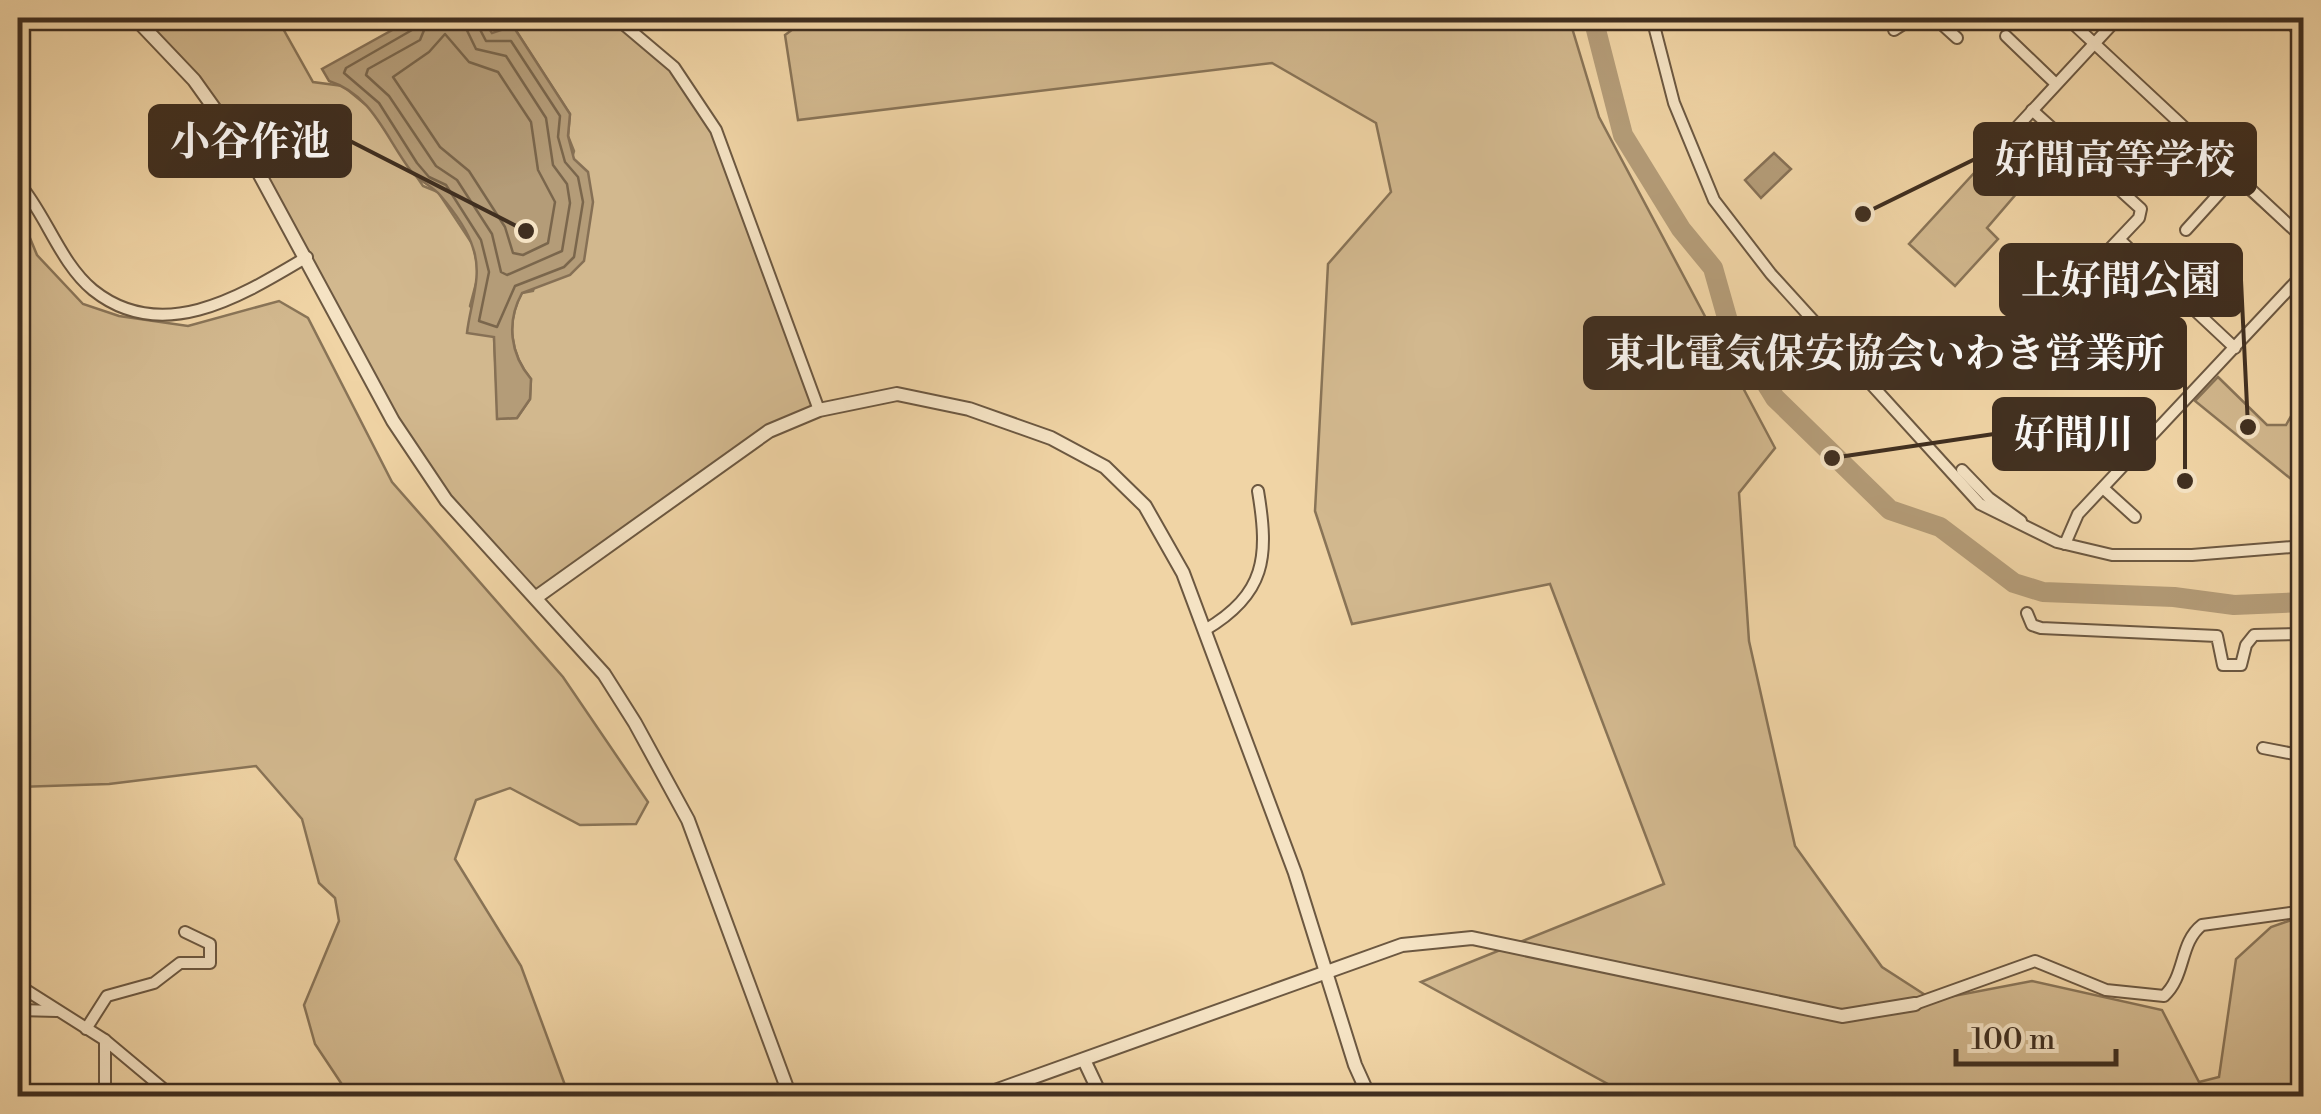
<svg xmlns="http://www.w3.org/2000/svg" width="2321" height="1114" font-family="'Libre Bodoni','Noto Serif JP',serif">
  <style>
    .green { fill: #d2b88e; stroke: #897457; stroke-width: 2.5 }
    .water { fill: #b49c78; stroke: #867055; stroke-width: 2.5 }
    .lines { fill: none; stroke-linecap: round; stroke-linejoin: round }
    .shore { stroke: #7a664c; stroke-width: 2.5 }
    .stream { stroke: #867055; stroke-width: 4 }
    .river { stroke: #b49c78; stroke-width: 20 }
    .minor-casing { stroke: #6c5841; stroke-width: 14 }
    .tertiary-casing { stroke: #6c5841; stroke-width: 16 }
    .minor { stroke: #f5e3c4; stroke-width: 10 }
    .tertiary { stroke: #f5e3c4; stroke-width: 12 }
    .leader { fill: none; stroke: #402f20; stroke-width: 4 }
    .callout-dot { fill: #402f20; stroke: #f5e3c4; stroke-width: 4 }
    .callout { fill: #402f20; stroke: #402f20; stroke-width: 4 }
    .callout-label { font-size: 40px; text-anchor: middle; font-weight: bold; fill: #fff }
  </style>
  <rect width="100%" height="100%" fill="#f0d4a5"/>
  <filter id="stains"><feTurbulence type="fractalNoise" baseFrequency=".002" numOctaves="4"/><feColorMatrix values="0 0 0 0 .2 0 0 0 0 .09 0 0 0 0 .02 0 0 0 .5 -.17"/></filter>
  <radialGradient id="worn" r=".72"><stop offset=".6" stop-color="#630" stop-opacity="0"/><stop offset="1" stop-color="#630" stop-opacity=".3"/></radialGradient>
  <!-- green -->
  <g class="green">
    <path d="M 135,18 L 277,18 L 313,82 L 343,86 L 371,109 L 423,186 L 438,192 L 473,245 L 479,272 L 470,306 L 494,337 L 498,419 L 517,418 L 530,399 L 531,379 C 510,354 506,322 522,293 L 533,291 L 574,151 L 568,136 L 570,114 L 513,26 L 522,18 L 616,18 L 674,67 L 716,130 L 819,410 L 769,431 L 538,596 L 446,500 L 393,421 L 307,257 L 194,80 Z"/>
    <polygon points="808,18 1569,18 1599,117 1775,448 1739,493 1749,641 1795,846 1882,967 1933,1000 2032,981 2162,1010 2199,1082 2219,1077 2236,959 2271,927 2303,916 2303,1096 1630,1096 1421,982 1664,884 1550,584 1352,624 1315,511 1328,264 1391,192 1376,123 1272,63 798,120 785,35"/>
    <polygon points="1997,148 2029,179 1987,228 1998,239 1955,286 1909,244"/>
    <polygon points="18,209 37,255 83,304 119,316 188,326 279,301 308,318 392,482 563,677 648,802 636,824 580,825 510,788 476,800 455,859 521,966 569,1096 357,1096 345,1089 315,1044 304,1005 339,921 335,898 319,883 302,819 256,766 109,784 18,787"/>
    <polygon points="2218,377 2267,425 2286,425 2303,395 2303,462 2291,479 2195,401"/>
  </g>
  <!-- water -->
  <g class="water">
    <path d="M 414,18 L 482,18 L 492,33 L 513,26 L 570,114 L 568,136 L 574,159 L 588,172 L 593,202 L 584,261 L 570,275 L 522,293 C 506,322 510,354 531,379 L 530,399 L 517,418 L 497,419 L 494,337 L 467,333 C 470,305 483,276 473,248 C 468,231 452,209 440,195 C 432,186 420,182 411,171 C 385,137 373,95 329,81 L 322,69 Z"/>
    <polygon points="1774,153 1791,169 1761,198 1745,180"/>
  </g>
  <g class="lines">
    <!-- shore -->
    <g class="shore">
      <polyline points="417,18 412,30 346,68 344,73 379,103 417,163 429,177 446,185 481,240 489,272 479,321 497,327 515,286 564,267 574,257 583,202 578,177 565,162 558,137 560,116 511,41 486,41 474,18"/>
      <polyline points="429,18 420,40 368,69 366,75 389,96 436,166 457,180 492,234 501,272 507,275 562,251 570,203 567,184 553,165 546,118 506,56 476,49 461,18"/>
      <polygon points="445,34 469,62 498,72 531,122 538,170 555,202 548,243 523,255 513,253 505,227 469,171 440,147 393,77 429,52"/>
    </g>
    <!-- stream -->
    <g class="stream">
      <polyline points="2191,140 2228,175"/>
      <polyline points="2242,189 2278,221"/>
    </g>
    <!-- river -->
    <polyline class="river" points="1593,18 1623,135 1681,229 1713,268 1728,321 1748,354 1775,398 1890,510 1940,527 2014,583 2043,592 2174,597 2234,605 2304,602"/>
    <defs>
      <g id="minor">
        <polyline points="616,18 674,67 716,130 819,410"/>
        <polyline points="1652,18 1674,103 1714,200 1771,274 1980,504 2057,542 2112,555 2192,555 2304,546"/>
        <polyline points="1935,18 1957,38"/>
        <polyline points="2067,18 2304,239"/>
        <polyline points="1894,30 1913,18"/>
        <polyline points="2006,36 2056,84"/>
        <polyline points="2032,110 2141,209 2139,218 2085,275"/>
        <polyline points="2005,140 2118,18"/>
        <path d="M 18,182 C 46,214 60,263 93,290 C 163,346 243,295 307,257"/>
        <polyline points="2186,230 2235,176"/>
        <polyline points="2122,242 2235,348"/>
        <polyline points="2127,292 2150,267"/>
        <polyline points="1962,470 1989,498 2021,521"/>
        <polyline points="2103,488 2135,517"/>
        <polyline points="2065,544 2078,514 2304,273"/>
        <polyline points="2027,613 2032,625 2041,628 2217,636 2223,665 2241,665 2246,645 2254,635 2304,634"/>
        <path d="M 1205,630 C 1266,594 1269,557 1258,491"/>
        <polyline points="2263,748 2304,756"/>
        <polyline points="2304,798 2304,828"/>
        <polyline points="18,985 105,1040 172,1096"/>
        <path d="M 1915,1004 L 2035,961 L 2106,990 L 2164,996 C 2186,976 2179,943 2202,925 L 2304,911"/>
        <polyline points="18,1010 57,1011"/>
        <polyline points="86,1029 107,996 154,983 180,963 210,963 210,944 185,932"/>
        <polyline points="105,1040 105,1096"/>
      </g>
      <g id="tertiary">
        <polyline points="135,18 194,80 254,164 393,421 446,500 604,674 635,723 688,820 790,1096"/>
        <polyline points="2291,18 2304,41"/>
        <polyline points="538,596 769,431 819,410 897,394 969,409 1051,438 1105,467 1145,506 1183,573 1295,873 1355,1065 1369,1096"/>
        <polyline points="1084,1060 1101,1096"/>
        <polyline points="981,1096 1402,945 1472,938 1842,1016 1915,1004"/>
      </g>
    </defs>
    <!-- minor casing -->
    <use href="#minor" class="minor-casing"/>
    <!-- tertiary casing -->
    <use href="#tertiary" class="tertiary-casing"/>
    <!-- minor -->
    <use href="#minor" class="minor"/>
    <!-- tertiary -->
    <use href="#tertiary" class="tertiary"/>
  </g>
  <!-- callouts -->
  <path class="leader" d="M526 231L350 141M1863 214L1975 159M2248 427L2241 280M2185 481L2185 353M1832 458L1994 434"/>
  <g class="callout-dot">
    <circle cx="526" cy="231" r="10"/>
    <circle cx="1863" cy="214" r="10"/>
    <circle cx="2248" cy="427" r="10"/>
    <circle cx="2185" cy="481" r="10"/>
    <circle cx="1832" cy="458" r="10"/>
  </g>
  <g class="callout">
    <rect x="150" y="106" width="200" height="70" rx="10"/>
    <rect x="1975" y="124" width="280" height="70" rx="10"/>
    <rect x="2001" y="245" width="240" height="70" rx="10"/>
    <rect x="1585" y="318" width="600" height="70" rx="10"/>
    <rect x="1994" y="399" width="160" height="70" rx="10"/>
  </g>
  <g class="callout-label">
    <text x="250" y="155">小谷作池</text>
    <text x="2115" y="173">好間高等学校</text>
    <text x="2121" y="294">上好間公園</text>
    <text x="1885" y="367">東北電気保安協会いわき営業所</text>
    <text x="2074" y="448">好間川</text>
  </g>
  <!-- margin -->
  <rect width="2321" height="1114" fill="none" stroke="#f0d4a5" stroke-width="60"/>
  <rect x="20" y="20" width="2281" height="1074" fill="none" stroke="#402f20" stroke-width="5"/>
  <rect x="30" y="30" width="2261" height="1054" fill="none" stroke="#402f20" stroke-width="2.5"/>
  <!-- scale -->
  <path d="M1956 1049v15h160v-15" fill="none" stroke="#402f20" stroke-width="5"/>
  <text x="1971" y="1049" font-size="30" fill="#402f20" stroke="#f5e3c4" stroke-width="8" paint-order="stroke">100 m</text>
  <rect width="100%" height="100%" filter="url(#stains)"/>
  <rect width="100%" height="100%" fill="url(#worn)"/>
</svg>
